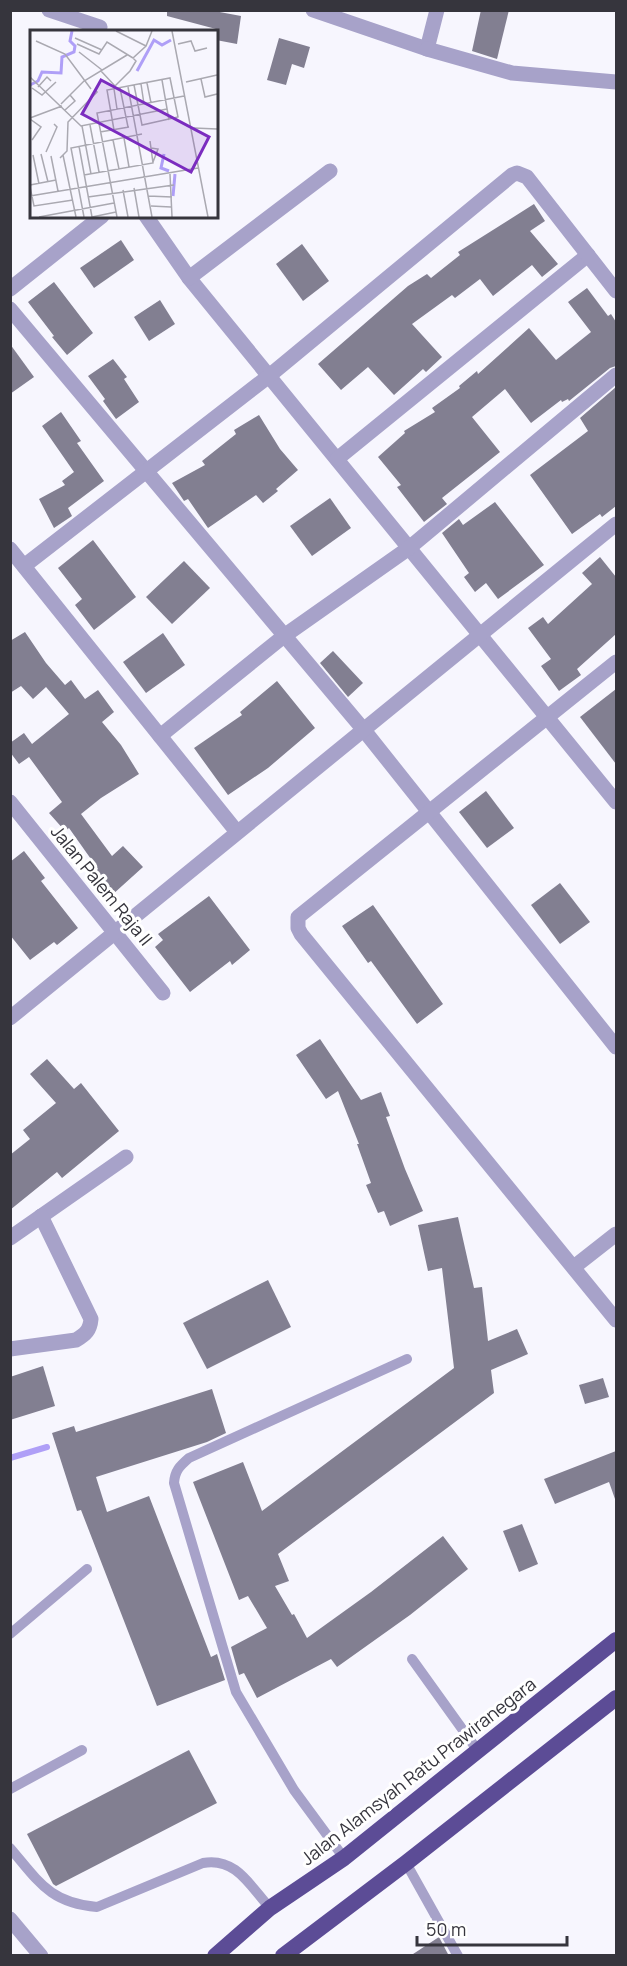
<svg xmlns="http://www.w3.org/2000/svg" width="627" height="1966" font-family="Manrope,sans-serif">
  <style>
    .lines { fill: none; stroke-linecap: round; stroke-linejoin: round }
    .stream { stroke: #af9ff7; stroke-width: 6 }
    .building { fill: #827f91 }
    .service { stroke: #a7a2c9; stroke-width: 10 }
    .minor { stroke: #a7a2c9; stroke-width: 15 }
    .trunk { stroke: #5c4c96; stroke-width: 16 }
    .labels { text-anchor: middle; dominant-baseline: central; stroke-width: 6; stroke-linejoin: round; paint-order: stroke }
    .street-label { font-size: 18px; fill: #36353d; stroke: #fff }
    .inset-river { fill: none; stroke: #af9ff7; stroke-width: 3 }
    .inset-road { fill: none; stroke: #aaa9b1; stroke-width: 1.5 }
    .view { fill: #7b2cbf; fill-opacity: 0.15; stroke: #7b2cbf; stroke-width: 3 }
    .inset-edge { fill: none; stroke: #36353d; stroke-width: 3 }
  </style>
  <rect width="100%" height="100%" fill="#f7f6fe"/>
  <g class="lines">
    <!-- stream -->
    <polyline class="stream" points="10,1458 47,1447"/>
  </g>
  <!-- building -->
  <g class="building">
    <polygon points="167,10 209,10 241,16 237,44 216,40 216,29 167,16"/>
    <polygon points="481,10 509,10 497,59 472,51"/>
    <polygon points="279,38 310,47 304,68 292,64 286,85 267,80"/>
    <polygon points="534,204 545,221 530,231 558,264 542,277 532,265 493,296 480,279 455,298 452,295 412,324 442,357 426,372 423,369 394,395 368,367 341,390 318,364 408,286 427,274 431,278 460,255 458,252"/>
    <polygon points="121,240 134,260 94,288 80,268"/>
    <polygon points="302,244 329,281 303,301 276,264"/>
    <polygon points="54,282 93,333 67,355 52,337 54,336 28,302"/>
    <polygon points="587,288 608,316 611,314 616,322 616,366 610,368 569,401 568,399 562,402 561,400 531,423 505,389 472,417 500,452 442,498 447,504 424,522 397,487 401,485 378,457 405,433 404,431 435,412 432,408 460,388 459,386 477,371 478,374 529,328 556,360 591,332 568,302"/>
    <polygon points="160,300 175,324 149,341 134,317"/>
    <polygon points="10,344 34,377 10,394"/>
    <polygon points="113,359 127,377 124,379 139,402 116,419 103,401 105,399 88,376"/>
    <polygon points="616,387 616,506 602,517 600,514 572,534 530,475 588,431 580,418"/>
    <polygon points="61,412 81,441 77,443 104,481 68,508 72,516 54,528 39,499 65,485 62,481 74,472 42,426"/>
    <polygon points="259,415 280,449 298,470 276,489 278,491 263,503 256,495 208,528 188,499 184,501 172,483 205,465 202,461 236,434 234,430"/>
    <polygon points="330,498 351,528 312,556 290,526"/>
    <polygon points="495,502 544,565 498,599 486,583 475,592 464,577 469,573 442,533 459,519 463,525"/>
    <polygon points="93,540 136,597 94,630 75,605 82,599 58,568"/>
    <polygon points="600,557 616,577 616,634 577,669 581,675 559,691 541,666 551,659 528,628 543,617 548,624 592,584 582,573"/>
    <polygon points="184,561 210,588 172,624 146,597"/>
    <polygon points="25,632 46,663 65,685 71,680 85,699 98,690 114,712 102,722 121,745 139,774 101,798 81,814 112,856 123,846 143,867 112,895 93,874 98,869 69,828 65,831 49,813 62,802 29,757 19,764 10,752 10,743 24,733 32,744 69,714 46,687 33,699 21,686 10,693 10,641"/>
    <polygon points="163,633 185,665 146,693 123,662"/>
    <polygon points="333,651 363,683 348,697 320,663"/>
    <polygon points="277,681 315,728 268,768 228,795 194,748 242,715 240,712"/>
    <polygon points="616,689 616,764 580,717"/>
    <polygon points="486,791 514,828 487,848 459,812"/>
    <polygon points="24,851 45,878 41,881 78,928 57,945 54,942 30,960 10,935 10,862"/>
    <polygon points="560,883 590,922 560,944 531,905"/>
    <polygon points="209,896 250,950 232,965 230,961 190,992 155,947 163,940 158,934"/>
    <polygon points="373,905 443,1004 417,1024 371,961 368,963 342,926"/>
    <polygon points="320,1039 361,1100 381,1092 390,1116 386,1117 405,1169 423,1211 390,1226 384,1211 378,1213 366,1185 371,1183 357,1144 359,1144 338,1091 326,1099 296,1055"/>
    <polygon points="47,1059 74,1089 81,1083 119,1131 62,1178 57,1172 10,1210 10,1155 30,1139 23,1130 56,1103 30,1074"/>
    <polygon points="458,1217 474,1288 482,1287 488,1341 517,1329 528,1354 491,1370 494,1393 278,1554 289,1581 275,1586 292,1615 294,1614 307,1638 371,1592 443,1536 468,1569 410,1615 337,1667 331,1659 257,1698 244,1673 239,1675 231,1647 267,1628 248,1596 239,1600 193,1482 243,1462 262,1511 454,1368 442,1268 428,1271 418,1225"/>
    <polygon points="268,1280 291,1327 207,1369 183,1323"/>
    <polygon points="43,1366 55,1406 10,1420 10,1377"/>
    <polygon points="603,1378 609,1397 585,1404 579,1385"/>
    <polygon points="212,1389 226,1433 207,1442 96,1477 107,1512 149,1496 211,1657 217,1654 225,1680 157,1706 81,1510 77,1511 52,1433 74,1426 76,1432"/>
    <polygon points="616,1451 616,1498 615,1499 609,1482 555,1504 544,1479"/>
    <polygon points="522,1524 538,1564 519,1572 503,1531"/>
    <polygon points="189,1750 217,1803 56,1886 53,1884 27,1834"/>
    <polygon points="439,1937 449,1956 410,1956"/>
  </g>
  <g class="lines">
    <!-- service -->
    <g class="service">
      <polyline points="10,1634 87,1569"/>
      <polyline points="412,1659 478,1751"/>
      <polyline points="10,1789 82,1750"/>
      <path d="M 10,1848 C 39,1882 50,1903 97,1907 L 203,1863 C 236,1857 250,1886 270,1908"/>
      <path d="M 344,1858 L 294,1790 L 236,1692 L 174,1483 C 175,1470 180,1466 189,1458 L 407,1359"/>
      <polyline points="406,1863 458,1956"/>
    </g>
    <!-- minor -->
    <g class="minor">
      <polyline points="49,10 100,27"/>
      <polyline points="313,10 427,49 437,10"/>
      <polyline points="427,49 512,73 616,82"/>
      <polyline points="146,216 189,278 616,802"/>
      <polyline points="189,278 330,171"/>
      <polyline points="10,289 102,216"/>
      <polyline points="10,309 363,729 616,1047"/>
      <polyline points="337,459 588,255"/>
      <polyline points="10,549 237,832"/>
      <polyline points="24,566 269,376 512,175 517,173 527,177 616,291"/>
      <polyline points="616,662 298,917 298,928 301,934 616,1320"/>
      <polyline points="160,736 284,636 409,548 616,375"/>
      <polyline points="10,802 163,993"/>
      <polyline points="10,1018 616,524"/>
      <polyline points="10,1238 126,1157"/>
      <polyline points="574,1267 616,1234"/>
      <path d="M 10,1349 L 76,1340 C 86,1334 90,1330 91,1319 L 41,1216"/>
      <polyline points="10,1919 41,1956"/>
    </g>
    <!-- trunk -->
    <g class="trunk">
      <polyline points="215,1956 270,1908 344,1858 616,1640"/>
      <polyline points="283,1956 406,1863 616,1698"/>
    </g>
  </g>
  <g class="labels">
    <!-- street labels -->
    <g class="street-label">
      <text transform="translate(102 885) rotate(51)">Jalan Palem Raja II</text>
      <text transform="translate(418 1771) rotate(-38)">Jalan Alamsyah Ratu Prawiranegara</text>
    </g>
  </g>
  <!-- overview -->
  <g transform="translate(30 30)">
    <rect width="188" height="188" fill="#f7f6fe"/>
    <path class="inset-river" d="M 107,41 L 124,10 L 132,15 L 141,10M 0,55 L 8,51 L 12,42 L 31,43 L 32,27 L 44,22 L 45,16 L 40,11 L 42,1M 134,124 L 131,138 L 139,141M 143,166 L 145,144"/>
    <path class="inset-road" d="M 86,1 L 116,16M 142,1 L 178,187M 45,8 L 72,20M 6,11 L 35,24 L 61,59M 47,14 L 69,24 L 77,12 L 103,28M 148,14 L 161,11 L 165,21 L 177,18M 49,22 L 72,40M 103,28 L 116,16 L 122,1M 71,41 L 85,56 L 100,41 L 106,31 L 103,28M 0,47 L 51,96 L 137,79M 171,49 L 175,67 L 187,64M 132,50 L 139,90M 156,52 L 187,45M 117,53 L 121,73M 111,54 L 114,74M 8,57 L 17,47 L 21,51M 98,57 L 122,187M 2,58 L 12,65 L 26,52M 90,58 L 98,97M 84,59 L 87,79M 31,74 L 54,51 L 97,25M 35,80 L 45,71 L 40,65M 0,88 L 32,76M 0,89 L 11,97 L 2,110M 60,95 L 69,142M 52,96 L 61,144M 164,98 L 187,99M 84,100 L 77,60 L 140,48 L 148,87 L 112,95 L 104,55M 70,102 L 99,97M 94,108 L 99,137M 83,110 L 89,139M 49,116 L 62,187M 121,118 L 128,119 L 123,132M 16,122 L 27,97 L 24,94M 11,124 L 18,152M 3,125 L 9,154M 33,125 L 46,187M 21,126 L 28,161M 30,128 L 37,121 L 38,92 L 67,62 L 65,60M 140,144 L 142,187M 54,145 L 123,133 L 120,111M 0,155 L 26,150M 0,157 L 4,176 L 43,170M 104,158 L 109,187M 93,160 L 98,187M 0,166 L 168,138M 118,166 L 142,167M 58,167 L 144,155M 121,176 L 141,177M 9,187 L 84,173M 54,187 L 41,118 L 112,104M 62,187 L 86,182M 87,187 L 67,83 L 154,66"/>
    <path class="view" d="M 71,50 L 179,107 L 161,142 L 52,84 Z"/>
    <rect width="188" height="188" class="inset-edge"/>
  </g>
  <!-- border -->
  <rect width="627" height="1966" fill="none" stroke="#36353d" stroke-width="24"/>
  <!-- scale -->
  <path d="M417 1936v9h150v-9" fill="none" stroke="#36353d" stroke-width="3"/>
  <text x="426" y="1936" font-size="18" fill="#36353d" stroke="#ffffff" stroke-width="4.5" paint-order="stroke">50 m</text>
</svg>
